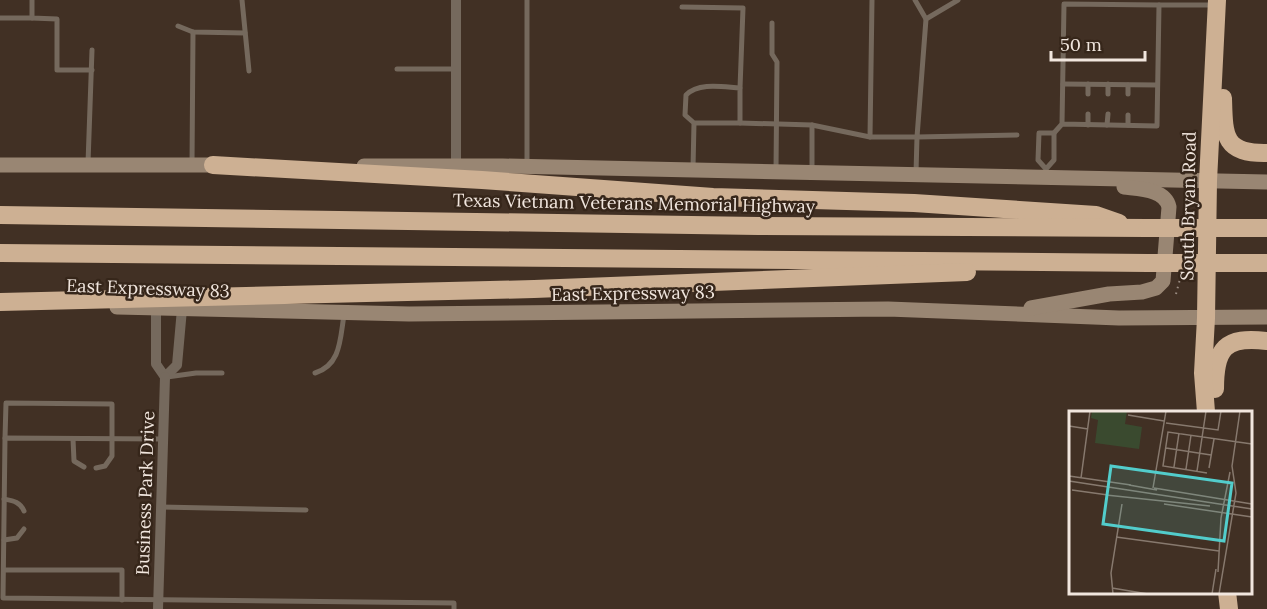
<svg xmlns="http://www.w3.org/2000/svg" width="1267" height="609" font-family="Lora,serif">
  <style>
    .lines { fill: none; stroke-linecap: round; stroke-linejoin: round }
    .path { stroke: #9b8d83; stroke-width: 2; stroke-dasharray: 1.5 4.5; stroke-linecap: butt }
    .lane { stroke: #75695d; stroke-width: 5 }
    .street { stroke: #75695d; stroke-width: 10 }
    .secondary { stroke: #998673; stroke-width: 15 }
    .highway { stroke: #cdb093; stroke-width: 18 }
    .highway-bridge { stroke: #cdb093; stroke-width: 18 }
    .labels { text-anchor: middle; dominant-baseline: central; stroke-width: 5; stroke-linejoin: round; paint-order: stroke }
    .street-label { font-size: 18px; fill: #f1e6de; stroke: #36261a }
    .inset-road { fill: none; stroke: #87796e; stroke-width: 1.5 }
    .view { fill: #52cdcc; fill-opacity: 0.15; stroke: #52cdcc; stroke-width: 3 }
    .inset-edge { fill: none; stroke: #f1e6de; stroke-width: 3 }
  </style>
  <rect width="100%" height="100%" fill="#413024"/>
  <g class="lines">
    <!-- path -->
    <polyline class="path" points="1176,294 1180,279"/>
    <!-- lane -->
    <g class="lane">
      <polyline points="32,0 32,18 57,19 57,70 92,70"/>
      <polyline points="242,0 249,71"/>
      <polyline points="527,0 527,165"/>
      <polyline points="872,0 870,137 917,137 916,173"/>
      <polyline points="915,0 926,19"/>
      <polyline points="958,0 926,19 917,137 1017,135"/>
      <polyline points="1159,5 1215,5"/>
      <polyline points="682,7 743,8 740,88"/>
      <polyline points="0,18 32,18"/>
      <polyline points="772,23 772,54 777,62 776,170"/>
      <polyline points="178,26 193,32 245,33"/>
      <polyline points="397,69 456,69"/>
      <polyline points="1063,84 1157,85"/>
      <polyline points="1108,84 1108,94"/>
      <polyline points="1088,94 1088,84"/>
      <polyline points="1128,94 1128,85"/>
      <polyline points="740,123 812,125 870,137"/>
      <polyline points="1088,125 1088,114"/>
      <polyline points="1107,125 1108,114"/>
      <polyline points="1128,125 1128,115"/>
      <polyline points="1054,133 1062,124 1064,4 1159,5 1157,126 1062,124"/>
      <polyline points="88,163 92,50"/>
      <polyline points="192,164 193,32"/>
      <path d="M 693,168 L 694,123 L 740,123 L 740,88 C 723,87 699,82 686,95 L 685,115 L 694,123"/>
      <polyline points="812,171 812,125"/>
      <polyline points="1045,176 1046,169 1038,160 1039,133 1054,133 1054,160 1046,169"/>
      <path d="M 315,373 C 341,365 340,339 344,315"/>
      <polyline points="167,377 196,373 222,373"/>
      <polyline points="5,438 6,403 112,404 112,456 105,466 96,468"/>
      <polyline points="73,439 74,461 84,467"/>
      <polyline points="163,439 5,438 3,598 454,603 454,609"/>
      <path d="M 4,499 C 14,501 20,502 24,511"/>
      <polyline points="161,507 306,510"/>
      <polyline points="4,540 17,538 24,529"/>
      <polyline points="4,570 122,570 122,600"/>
    </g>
    <!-- street -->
    <g class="street">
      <polyline points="456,166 456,0"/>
      <polyline points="156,308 156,364 165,377 177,365 182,309"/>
      <polyline points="158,609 165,377"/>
    </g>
    <!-- secondary -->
    <g class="secondary">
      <polyline points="0,165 223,165"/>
      <polyline points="364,166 503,166 1267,182"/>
      <polyline points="117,307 409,314 888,309 1119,318 1267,317"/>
      <path d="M 1031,308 L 1109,294 L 1142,292 L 1156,288 L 1163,281 L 1169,207 C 1165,189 1139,189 1124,187"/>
    </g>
    <!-- highway -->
    <g class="highway">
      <path d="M 1223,98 C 1224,135 1223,154 1267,153"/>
      <polyline points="213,165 482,180 713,197 914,203 1096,215 1119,223"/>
      <polyline points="0,215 758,226 1147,228"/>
      <polyline points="0,253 1148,263"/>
      <polyline points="0,302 534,289 967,272"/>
      <path d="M 1215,389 C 1215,348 1225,336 1267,341"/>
      <polyline points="1206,412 1203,373 1206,318 1208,181 1217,0"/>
      <polyline points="1227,592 1229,609"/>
    </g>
    <!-- highway-bridge -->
    <g class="highway-bridge">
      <polyline points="1147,228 1267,228"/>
      <polyline points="1148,263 1267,263"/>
    </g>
  </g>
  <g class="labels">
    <!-- street labels -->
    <g class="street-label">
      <text transform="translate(634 203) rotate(1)">Texas Vietnam Veterans Memorial Highway</text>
      <text transform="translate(1188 206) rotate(-89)">South Bryan Road</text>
      <text transform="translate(148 288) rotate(2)">East Expressway 83</text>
      <text transform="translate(633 293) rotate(-1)">East Expressway 83</text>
      <text transform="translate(145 493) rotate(-88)">Business Park Drive</text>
    </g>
  </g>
  <!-- overview -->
  <g transform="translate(1069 411)">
    <rect width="183" height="183" fill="#413024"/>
    <path d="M 23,0 L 58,0 L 56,13 L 73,16 L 70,38 L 26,32 L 29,9 L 22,7 Z" fill="#3a4a2f"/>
    <path class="inset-road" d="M 59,4 L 95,10M 97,12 L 149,19 L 152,0M 0,15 L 19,18M 97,37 L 142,44M 163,55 L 171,0M 105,56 L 110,22M 140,57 L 145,28M 117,58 L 122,24M 128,60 L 137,0M 138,62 L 94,55 L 99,21 L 183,33M 0,65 L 62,74M 12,67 L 21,0M 0,70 L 183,98M 60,74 L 88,79M 84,77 L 97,0M 85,77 L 183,93M 3,79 L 39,84M 37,84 L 141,95M 95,93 L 183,106M 47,126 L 150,140M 149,161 L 152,107 L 161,61M 43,177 L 79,183M 44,183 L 42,162 L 53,93M 143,183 L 147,158M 150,183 L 167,82 L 163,55"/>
    <path class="view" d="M 42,55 L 163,72 L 155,130 L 34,113 Z"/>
    <rect width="183" height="183" class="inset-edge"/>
  </g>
  <!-- scale -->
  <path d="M1051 51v9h94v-9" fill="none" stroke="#f1e6de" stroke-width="3"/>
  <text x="1060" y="51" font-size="18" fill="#f1e6de" stroke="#36261a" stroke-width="4.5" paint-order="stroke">50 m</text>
</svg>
